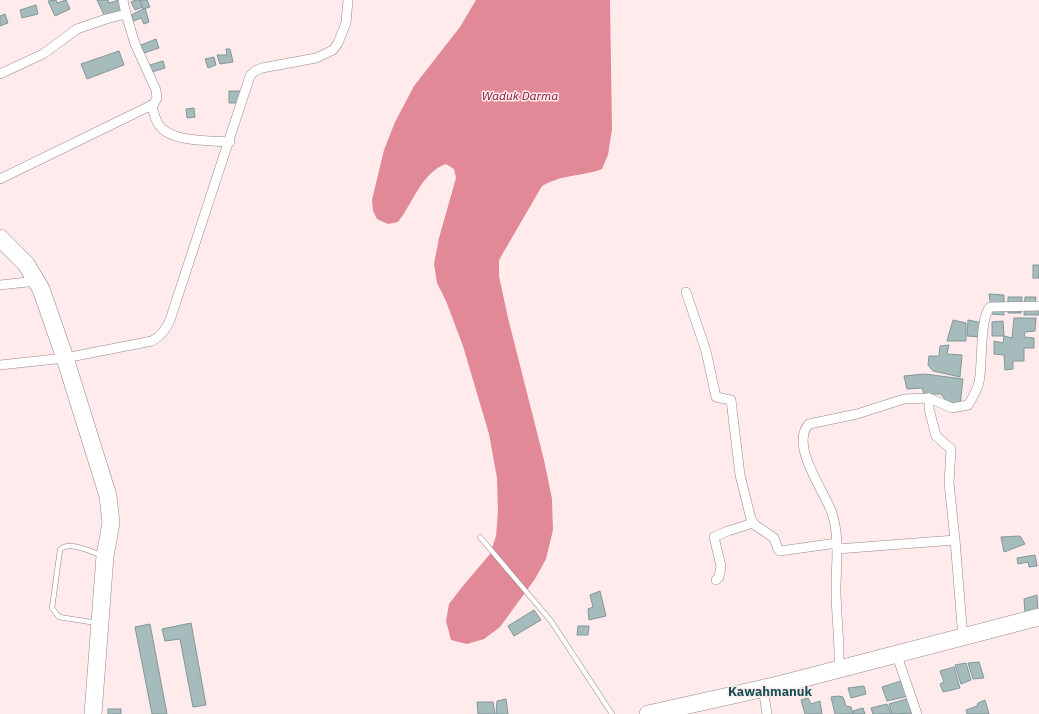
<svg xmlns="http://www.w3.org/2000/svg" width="1039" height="714" font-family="'IBM Plex Sans',sans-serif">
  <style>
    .water { fill: #e28998 }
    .building { fill: #a6bbbc; stroke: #829798 }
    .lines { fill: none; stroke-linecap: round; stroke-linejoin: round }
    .lane-casing { stroke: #998688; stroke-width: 5.5 }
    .street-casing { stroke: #998688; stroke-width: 10 }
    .highway-casing { stroke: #998688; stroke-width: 18 }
    .lane { stroke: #fff; stroke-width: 4.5 }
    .street { stroke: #fff; stroke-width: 9 }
    .highway { stroke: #fff; stroke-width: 17 }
    .labels { text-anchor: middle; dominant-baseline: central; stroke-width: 3; stroke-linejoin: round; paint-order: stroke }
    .water-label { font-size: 12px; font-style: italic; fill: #821938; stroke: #ffeaec }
    .quarter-label { font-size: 13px; font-weight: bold; fill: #145154; stroke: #ffeaec }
  </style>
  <rect width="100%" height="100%" fill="#ffeaec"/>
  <!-- water -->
  <path class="water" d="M 476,0 L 610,0 L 612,129 L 608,155 L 602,169 C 581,177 562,174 542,186 L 499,260 L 499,276 L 508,318 L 544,460 L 552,499 L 553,530 L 546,559 L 535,579 L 500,627 L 484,639 L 467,644 L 451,640 L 446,621 L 449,604 L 462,587 L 490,554 L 496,536 L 498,512 L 497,478 L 489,434 L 463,346 L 446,301 L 437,283 L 434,264 L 439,238 L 456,178 L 454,169 L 446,164 C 422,172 413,203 398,222 L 388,224 L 377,219 L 373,211 L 372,200 L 384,150 L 395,122 L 414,86 L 460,27 Z"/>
  <!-- building -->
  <g class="building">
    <polygon points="56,0 57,3 66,0 70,9 55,16 48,1"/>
    <polygon points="97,0 108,0 109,3 119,0 123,11 106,19"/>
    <polygon points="135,0 140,0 143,7 135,10 131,2"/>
    <polygon points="140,0 147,0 150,7 143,9"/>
    <polygon points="36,5 38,14 22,18 20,10"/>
    <polygon points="145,8 149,22 144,24 141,18 134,21 131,15"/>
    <polygon points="5,14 8,23 0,26 0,16"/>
    <polygon points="156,39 159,48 144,53 141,45"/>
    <polygon points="226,49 230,49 233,62 220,64 217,55 227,55"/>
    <polygon points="119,51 124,65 87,79 81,64"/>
    <polygon points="214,57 216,65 208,68 205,59"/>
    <polygon points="163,61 165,68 152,72 150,65"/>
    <polygon points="229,91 242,91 241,103 229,103"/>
    <polygon points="194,108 195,117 187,118 186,109"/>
    <rect x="1033" y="265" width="6" height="13"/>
    <polygon points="989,294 1004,295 1004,315 992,314"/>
    <polygon points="1008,297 1022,297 1021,313 1008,313"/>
    <polygon points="1025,297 1036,297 1035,303 1039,303 1039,315 1024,315"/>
    <polygon points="1014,318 1036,318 1035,331 1025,332 1024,337 1034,338 1034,348 1024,348 1024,361 1013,361 1013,369 1005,370 1004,355 994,354 994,341 1003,343 1004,336 1012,338"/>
    <polygon points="953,320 966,323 966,341 947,341"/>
    <polygon points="968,320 983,323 982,337 967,336"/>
    <polygon points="1003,321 1004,336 992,336 992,322"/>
    <polygon points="949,345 947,354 962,355 960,377 933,371 928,365 929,356 939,356 940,346"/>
    <polygon points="925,374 963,379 960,406 949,405 941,394 924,394 922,388 907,389 904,376"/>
    <polygon points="1020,536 1025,544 1004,552 1001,537"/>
    <polygon points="1035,555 1037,566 1029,567 1028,562 1018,564 1017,558"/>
    <polygon points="600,591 606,616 589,620 588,609 593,607 590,595"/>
    <polygon points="1037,595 1038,613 1025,613 1024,599"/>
    <polygon points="534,610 541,620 514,636 508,626"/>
    <polygon points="191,623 206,705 193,707 180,639 165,641 162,629"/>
    <polygon points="150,624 167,714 152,714 135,627"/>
    <polygon points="578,626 589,626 588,635 577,635"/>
    <polygon points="979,662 984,678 973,679 968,663"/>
    <polygon points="966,663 971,680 961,684 955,665"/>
    <polygon points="954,667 960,688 943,692 940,684 944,682 940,671"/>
    <polygon points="904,680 909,696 887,701 882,687"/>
    <polygon points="864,686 866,694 851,698 848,688"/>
    <polygon points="838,696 843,697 846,706 851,707 853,714 835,714 831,697"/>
    <polygon points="808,698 811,704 820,701 822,714 805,714 801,700"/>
    <polygon points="910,698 914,713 892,714 889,704"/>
    <polygon points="506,699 508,714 496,714 497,701"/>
    <polygon points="985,700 989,714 967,714 966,710 977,706 978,703"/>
    <polygon points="477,702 493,702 495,714 478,714"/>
    <polygon points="887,704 891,714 873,714 871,708"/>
    <polygon points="863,708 865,714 854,714 853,711"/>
    <rect x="108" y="709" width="13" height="5"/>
  </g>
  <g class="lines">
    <defs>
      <g id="lane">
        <polyline points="480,537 551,621 612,714"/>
        <path d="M 97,623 L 59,617 L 52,608 L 60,550 C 68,540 91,552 101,555"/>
      </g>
      <g id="street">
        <polyline points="123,0 126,14"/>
        <polyline points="0,74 43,54 77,29 106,19 126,14 135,44 156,90 157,98 154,104 0,179"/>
        <path d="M 151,105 C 154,111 155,120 159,125 C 171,143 211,140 230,142"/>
        <polyline points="0,285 37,281"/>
        <polyline points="686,292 706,351 716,397 731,400 740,475 751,519 755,525 774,538 778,549 780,551 837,543"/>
        <path d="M 0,365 L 65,358 L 152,341 C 161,336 166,330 170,320 L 250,76 L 255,71 L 262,68 L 316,58 L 333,50 L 338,43 L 346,23 L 348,0"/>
        <polyline points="955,540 963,638"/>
        <path d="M 837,549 L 955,540 L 949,483 L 951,449 L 936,436 L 929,409 L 929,398 L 952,408 L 968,405 C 973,397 977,391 979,382 C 983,365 979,320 990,307 L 1039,306"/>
        <polyline points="716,580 719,577 721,566 714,537 728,531 753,523"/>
        <polyline points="896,653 917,714"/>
        <path d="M 839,668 C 840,641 836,615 836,589 C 836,563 840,538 832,513 C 825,492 789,445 809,424 L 857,414 L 904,399 L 929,398"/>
        <polyline points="763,688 767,714"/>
      </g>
      <g id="highway">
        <polyline points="0,238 26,264 41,289 65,358 108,496 111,523 105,556 93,714"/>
        <polyline points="648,714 778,685 1039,617"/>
      </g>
    </defs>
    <!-- lane casing -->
    <use href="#lane" class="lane-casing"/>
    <!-- street casing -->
    <use href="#street" class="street-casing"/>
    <!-- highway casing -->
    <use href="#highway" class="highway-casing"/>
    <!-- lane -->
    <use href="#lane" class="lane"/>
    <!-- street -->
    <use href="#street" class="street"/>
    <!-- highway -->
    <use href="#highway" class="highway"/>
  </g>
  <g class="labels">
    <!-- water labels -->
    <g class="water-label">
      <text x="520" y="95">Waduk Darma</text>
    </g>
    <!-- quarter labels -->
    <g class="quarter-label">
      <text x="770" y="691">Kawahmanuk</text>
    </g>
  </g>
</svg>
